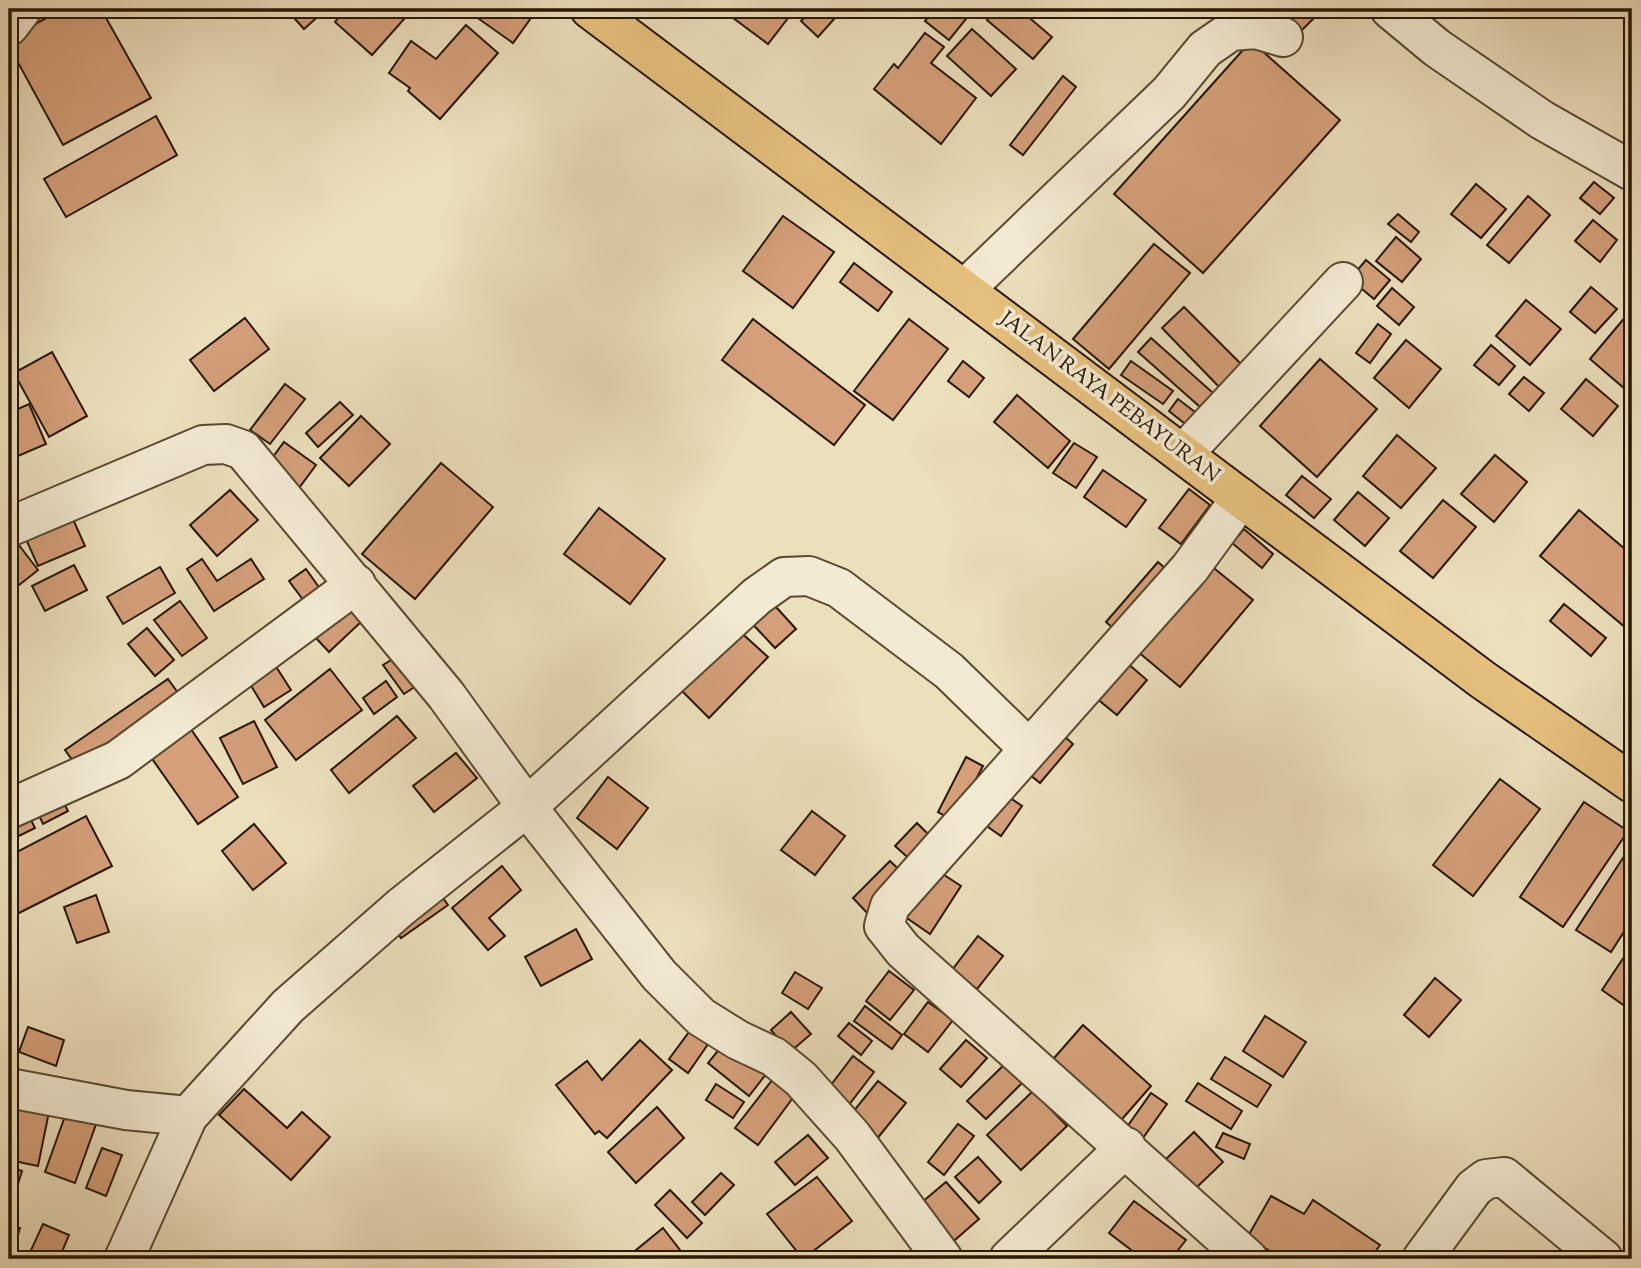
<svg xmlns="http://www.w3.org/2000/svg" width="1641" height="1268" font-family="'Sorts Mill Goudy',serif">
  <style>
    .building { fill: #d49f7a; stroke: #281701; stroke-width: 2 }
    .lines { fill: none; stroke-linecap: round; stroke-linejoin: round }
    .minor-casing { stroke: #594930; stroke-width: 42 }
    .major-casing { stroke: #281701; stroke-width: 42 }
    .minor { stroke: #f3ead3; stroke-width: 38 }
    .major { stroke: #e6c07e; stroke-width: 38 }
    .labels { text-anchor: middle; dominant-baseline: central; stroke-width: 7; stroke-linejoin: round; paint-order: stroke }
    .street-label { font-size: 21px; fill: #281701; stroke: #f3ead3 }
  </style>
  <rect width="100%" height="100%" fill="#ecdfbc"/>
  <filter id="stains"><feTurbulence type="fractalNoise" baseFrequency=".00286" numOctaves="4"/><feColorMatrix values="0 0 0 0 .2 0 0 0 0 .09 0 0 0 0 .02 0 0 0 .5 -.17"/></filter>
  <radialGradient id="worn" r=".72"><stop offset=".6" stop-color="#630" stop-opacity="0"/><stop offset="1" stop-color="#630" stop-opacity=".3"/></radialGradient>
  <!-- building -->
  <g class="building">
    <polygon points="63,9 101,9 151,98 63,145 9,46 9,38"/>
    <polygon points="286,9 318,9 322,13 304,29"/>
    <polygon points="329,9 413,9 372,55 335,22 339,17"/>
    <polygon points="465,9 518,9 531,18 513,43"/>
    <polygon points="721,9 795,9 768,44"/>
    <polygon points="813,9 843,9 818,37 801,21"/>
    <polygon points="935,9 974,9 949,40 925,21"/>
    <polygon points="996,9 1019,9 1052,37 1033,59 987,20"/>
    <polygon points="1272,9 1323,9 1297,35"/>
    <polygon points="466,25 498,53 440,119 408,91 410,88 389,73 411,41 436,59"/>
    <polygon points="972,29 1016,69 991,96 947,56"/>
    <polygon points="925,33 944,47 931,63 976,98 941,144 874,89 894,64 898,68"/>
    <polygon points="1251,41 1340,120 1203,273 1114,194"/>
    <polygon points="1063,76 1076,87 1023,155 1010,145"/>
    <polygon points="156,116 177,155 66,217 44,179"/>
    <polygon points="1594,182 1614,198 1600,214 1580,198"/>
    <polygon points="1476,184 1506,209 1481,238 1451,214"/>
    <polygon points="1528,196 1550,215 1509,263 1487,245"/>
    <polygon points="1398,214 1419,232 1411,242 1388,224"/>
    <polygon points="783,216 834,252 793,308 743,271"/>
    <polygon points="1593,220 1617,240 1600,262 1575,241"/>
    <polygon points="1396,237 1421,259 1402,282 1376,261"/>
    <polygon points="1154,244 1190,273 1109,369 1073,339"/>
    <polygon points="1366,260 1390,280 1374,299 1350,279"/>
    <polygon points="854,263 892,292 878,311 840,282"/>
    <polygon points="1591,287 1617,309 1595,333 1570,312"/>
    <polygon points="1392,288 1414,307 1399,325 1377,306"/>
    <polygon points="1526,300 1561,329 1530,365 1496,336"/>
    <polygon points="1184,307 1246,369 1223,391 1162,328"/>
    <polygon points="1632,309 1632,381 1625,389 1590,359"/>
    <polygon points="245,318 269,349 214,391 190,360"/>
    <polygon points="753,319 865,405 834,445 722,360"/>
    <polygon points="909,319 948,349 893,420 854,391"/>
    <polygon points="1378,324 1391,334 1370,363 1356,353"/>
    <polygon points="1151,338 1221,400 1208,414 1138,352"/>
    <polygon points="1406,340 1441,369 1409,408 1374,378"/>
    <polygon points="1491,345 1515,366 1499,385 1474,365"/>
    <polygon points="52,352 87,416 49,437 14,373"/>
    <polygon points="1320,359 1377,409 1317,477 1260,426"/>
    <polygon points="963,361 984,378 969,397 948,381"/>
    <polygon points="1131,361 1173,391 1163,404 1121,375"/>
    <polygon points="1524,377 1544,393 1529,411 1509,394"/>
    <polygon points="1586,379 1618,406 1593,436 1561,409"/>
    <polygon points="285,384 305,399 270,444 250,430"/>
    <polygon points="1017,395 1070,441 1048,468 994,422"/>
    <polygon points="1178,399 1204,419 1194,431 1169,411"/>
    <polygon points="340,402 353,415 318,447 306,433"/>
    <polygon points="29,404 46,444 11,459 9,413"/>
    <polygon points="361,416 390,444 349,486 320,458"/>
    <polygon points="1397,435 1436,468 1401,508 1363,476"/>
    <polygon points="284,442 316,465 299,488 267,465"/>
    <polygon points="1074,443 1097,457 1076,488 1053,473"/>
    <polygon points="1495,455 1527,482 1494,522 1461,494"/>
    <polygon points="441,463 493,507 415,599 362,554"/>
    <polygon points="1103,470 1146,500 1126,527 1084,497"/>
    <polygon points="1302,476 1331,499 1314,518 1286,495"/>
    <polygon points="1189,489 1210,505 1181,544 1159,528"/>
    <polygon points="230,490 258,520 217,556 190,525"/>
    <polygon points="1358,492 1389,518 1365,546 1334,520"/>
    <polygon points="1443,500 1476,527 1433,578 1400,551"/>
    <polygon points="68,508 85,546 38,566 21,528"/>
    <polygon points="599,508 665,559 630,604 564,554"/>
    <polygon points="1579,510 1632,555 1632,633 1540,556"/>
    <polygon points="1244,529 1273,554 1262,568 1232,543"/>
    <polygon points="12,536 38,570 19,585 9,571 9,538"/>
    <polygon points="202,559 217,581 251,559 264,579 214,611 187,569"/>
    <polygon points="1204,560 1253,600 1180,687 1131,646"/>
    <polygon points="1158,562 1173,575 1121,635 1106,622"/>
    <polygon points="74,565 87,590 45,611 32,586"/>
    <polygon points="160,567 175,593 123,624 107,597"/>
    <polygon points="306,569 328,600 304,601 289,581"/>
    <polygon points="767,597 796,629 775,648 745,616"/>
    <polygon points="180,601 207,638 182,656 154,620"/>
    <polygon points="1564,604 1606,638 1591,656 1550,621"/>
    <polygon points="348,606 362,621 329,652 315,637"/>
    <polygon points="735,627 768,657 709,718 677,686"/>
    <polygon points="147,628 174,660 155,676 128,644"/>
    <polygon points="396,657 416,686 404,694 383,665"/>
    <polygon points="1120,657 1147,680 1117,715 1090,693"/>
    <polygon points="271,659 291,690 264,707 245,676"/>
    <polygon points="330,669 362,710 296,760 265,720"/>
    <polygon points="168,679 181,697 78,768 65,750"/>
    <polygon points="386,681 397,697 374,714 363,698"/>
    <polygon points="397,716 416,738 349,793 331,770"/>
    <polygon points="254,721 277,767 243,784 220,738"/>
    <polygon points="188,725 238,797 198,824 148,753"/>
    <polygon points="1056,729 1073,744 1040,783 1023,769"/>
    <polygon points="456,753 477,778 434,812 413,786"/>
    <polygon points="966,757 983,766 954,821 938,812"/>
    <polygon points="608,777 648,808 617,849 577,818"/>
    <polygon points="1500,779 1540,809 1473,896 1433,865"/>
    <polygon points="999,790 1022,806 1001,836 978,820"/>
    <polygon points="59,794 68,811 43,824 35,807"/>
    <polygon points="1584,802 1628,831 1563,927 1520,897"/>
    <polygon points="26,810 35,828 19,836 9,817"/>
    <polygon points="812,811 845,836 815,875 781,850"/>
    <polygon points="86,816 112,866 9,918 9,856"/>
    <polygon points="917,823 935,841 914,863 895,846"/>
    <polygon points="254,824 286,863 253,890 222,851"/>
    <polygon points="1632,844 1632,919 1611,952 1576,930"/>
    <polygon points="890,861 908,878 870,916 853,898"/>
    <polygon points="502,866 521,890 489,918 505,936 488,950 452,908"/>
    <polygon points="935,869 961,886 930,934 904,916"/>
    <polygon points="437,890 448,905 401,938 390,923"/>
    <polygon points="96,895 109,932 77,943 64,907"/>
    <polygon points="576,929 592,959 541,986 525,957"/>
    <polygon points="978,936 1003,956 977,989 952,970"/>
    <polygon points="1632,945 1632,1011 1602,990"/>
    <polygon points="889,971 914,990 890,1020 866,1001"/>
    <polygon points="795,972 822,988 808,1009 782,993"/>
    <polygon points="1435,978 1461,1000 1429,1037 1404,1015"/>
    <polygon points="928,1002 953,1020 928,1052 904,1034"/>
    <polygon points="865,1006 902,1035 892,1049 854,1021"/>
    <polygon points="791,1012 811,1034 790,1052 771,1030"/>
    <polygon points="1265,1016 1306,1042 1283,1077 1243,1051"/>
    <polygon points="849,1023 872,1041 861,1055 838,1036"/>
    <polygon points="695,1024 713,1037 688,1073 669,1059"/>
    <polygon points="1083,1025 1151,1086 1116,1126 1048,1065"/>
    <polygon points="28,1027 64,1040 56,1066 19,1052"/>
    <polygon points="729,1037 770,1069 749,1096 708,1063"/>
    <polygon points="640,1040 672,1070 607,1138 599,1131 595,1134 556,1085 587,1061 602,1080"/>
    <polygon points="966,1040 987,1058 961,1087 940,1069"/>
    <polygon points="853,1056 874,1072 842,1114 821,1098"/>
    <polygon points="1225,1057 1271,1085 1257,1107 1211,1079"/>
    <polygon points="1009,1060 1027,1078 986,1119 967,1101"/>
    <polygon points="773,1079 795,1095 758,1145 735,1128"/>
    <polygon points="878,1081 906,1103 876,1140 848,1118"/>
    <polygon points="1198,1083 1242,1111 1231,1129 1186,1101"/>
    <polygon points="716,1084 744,1102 733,1118 706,1100"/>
    <polygon points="244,1089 287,1128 302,1112 330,1137 291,1180 219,1115"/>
    <polygon points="1033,1091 1067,1126 1021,1170 987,1135"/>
    <polygon points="1151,1093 1167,1104 1138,1145 1122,1134"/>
    <polygon points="9,1094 51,1102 38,1166 9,1160"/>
    <polygon points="69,1105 99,1116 75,1183 45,1172"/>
    <polygon points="657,1107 684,1138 636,1183 608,1152"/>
    <polygon points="958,1124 974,1136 944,1175 928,1162"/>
    <polygon points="1194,1132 1223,1162 1195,1189 1166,1159"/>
    <polygon points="1223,1133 1250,1144 1244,1159 1216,1147"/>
    <polygon points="808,1135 828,1158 795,1185 775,1162"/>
    <polygon points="102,1148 122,1155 106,1196 86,1188"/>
    <polygon points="978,1157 1001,1182 979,1203 955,1177"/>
    <polygon points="9,1167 22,1171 9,1213"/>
    <polygon points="721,1173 734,1185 705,1215 692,1202"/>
    <polygon points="817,1177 852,1221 803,1259 767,1214"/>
    <polygon points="946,1182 979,1219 948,1246 915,1208"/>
    <polygon points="670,1190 702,1223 687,1238 655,1205"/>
    <polygon points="1271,1196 1304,1214 1313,1200 1380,1245 1370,1259 1309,1259 1301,1254 1298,1259 1284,1259 1247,1238"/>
    <polygon points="1134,1201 1186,1240 1171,1259 1143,1259 1109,1233"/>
    <polygon points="9,1224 20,1228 11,1259 9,1259"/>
    <polygon points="43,1224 69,1235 59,1259 27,1259"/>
    <polygon points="663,1228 687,1259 633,1259 630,1255"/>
  </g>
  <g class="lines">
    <defs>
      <g id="minor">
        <polyline points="1390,9 1437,48 1542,120 1632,171"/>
        <polyline points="9,26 22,9"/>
        <polyline points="966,288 1169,93 1205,49 1231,31 1256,29 1283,37"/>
        <polyline points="1183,454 1343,282"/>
        <polyline points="1241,498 1190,568 890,906 884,926 903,950 1248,1259"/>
        <polyline points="9,527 203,445 226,444 243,450 446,695 527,807 659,975 701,1017 738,1040 774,1057 801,1079 852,1136 943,1259"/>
        <polyline points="9,809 118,760 356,584"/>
        <polyline points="9,1088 126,1110 188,1116"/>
        <polyline points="124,1259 188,1116 288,1006 401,907 527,807 757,596 784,577 809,576 839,588 949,671 1028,748"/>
        <polyline points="1009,1259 1126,1147"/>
        <polyline points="1422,1259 1474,1188 1486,1179 1504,1177 1603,1259"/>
      </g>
      <polyline id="major" points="590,9 1483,680 1632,783"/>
    </defs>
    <!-- minor casing -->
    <use href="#minor" class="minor-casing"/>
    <!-- major casing -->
    <use href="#major" class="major-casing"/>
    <!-- minor -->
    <use href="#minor" class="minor"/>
    <!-- major -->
    <use href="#major" class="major"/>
  </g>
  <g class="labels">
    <!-- street labels -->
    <g class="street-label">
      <text transform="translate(1109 398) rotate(37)">JALAN RAYA PEBAYURAN</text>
    </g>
  </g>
  <!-- margin -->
  <rect width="1641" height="1268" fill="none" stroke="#ecdfbc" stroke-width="35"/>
  <rect x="10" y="10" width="1620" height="1247" fill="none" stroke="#281701" stroke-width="3.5"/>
  <rect x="18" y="18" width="1606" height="1233" fill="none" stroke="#281701" stroke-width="2"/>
  <rect width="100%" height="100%" filter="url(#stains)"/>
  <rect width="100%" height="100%" fill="url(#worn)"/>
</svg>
